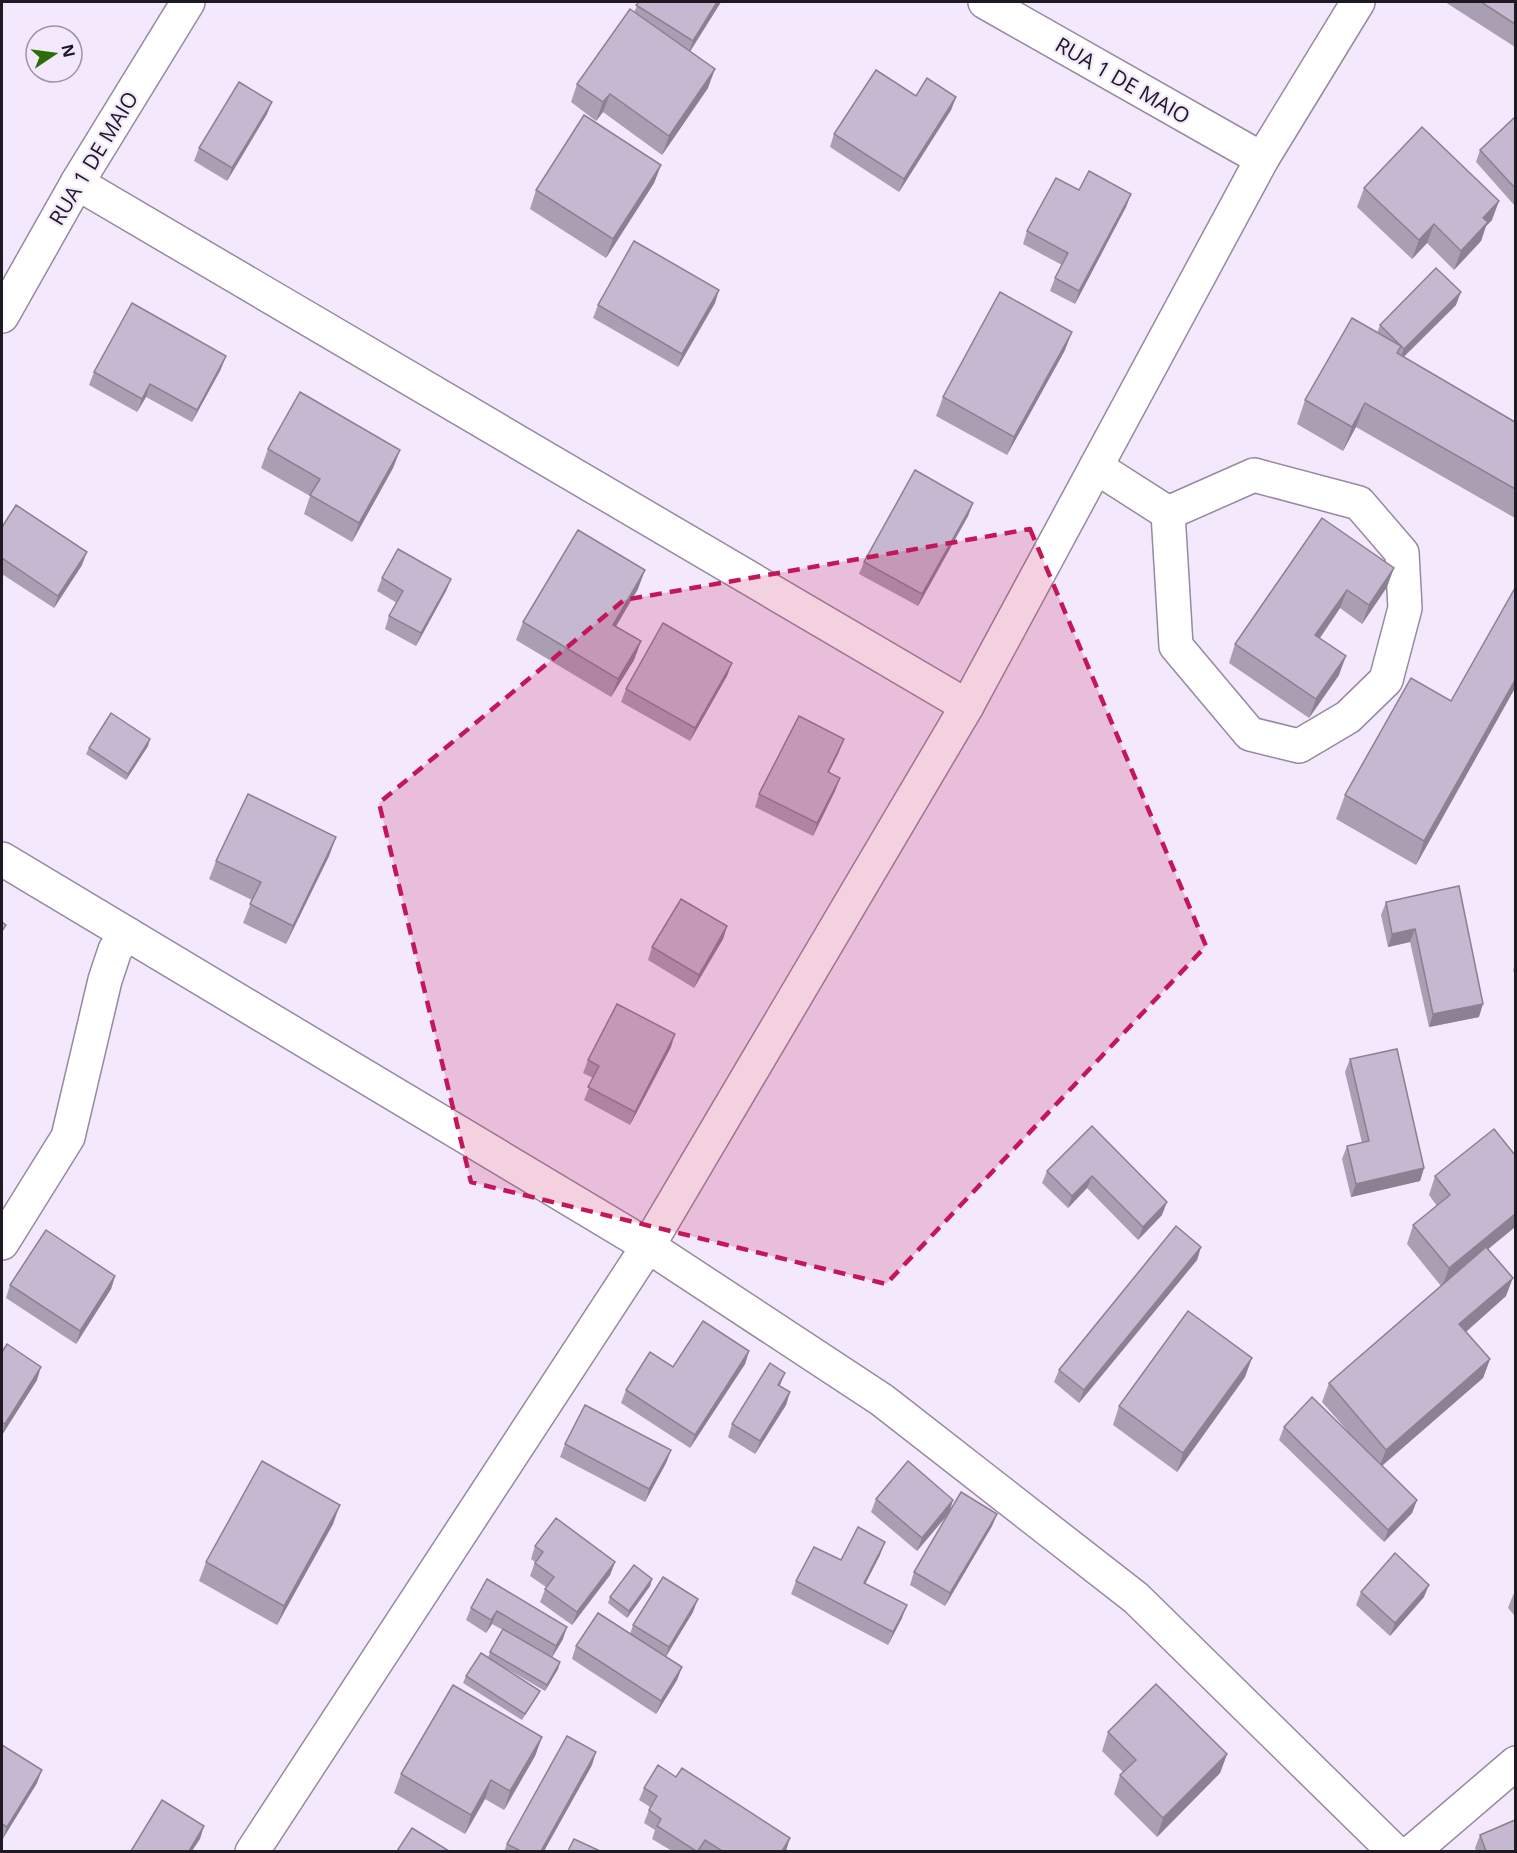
<svg xmlns="http://www.w3.org/2000/svg" width="1517" height="1853" font-family="'Open Sans',sans-serif">
  <style>
    .lines { fill: none; stroke-linecap: round; stroke-linejoin: round }
    .minor-casing { stroke: #9789a0; stroke-width: 36 }
    .major-casing { stroke: #9789a0; stroke-width: 36 }
    .minor { stroke: #fff; stroke-width: 33 }
    .major { stroke: #fff; stroke-width: 33 }
    .wall { fill: #aa9eb3 }
    .shaded-wall { fill: #8b8192 }
    .building { fill: #c6b8d0; stroke: #8b8192; stroke-width: 1.5 }
    .marked { fill: #c2185b; fill-opacity: 0.2; stroke: #c2185b; stroke-width: 4.5; stroke-dasharray: 12 8; stroke-linejoin: round }
    .labels { text-anchor: middle; dominant-baseline: central; stroke-width: 4.5; stroke-linejoin: round; paint-order: stroke }
    .street-label { font-size: 21px; fill: #1e1922; stroke: #f3e8fc }
  </style>
  <rect width="100%" height="100%" fill="#f3e8fc"/>
  <g class="lines">
    <defs>
      <g id="minor">
        <polyline points="985,2 1262,159"/>
        <polyline points="77,183 967,706"/>
        <polyline points="2,316 77,183 188,2"/>
        <polyline points="1096,467 1168,513"/>
        <polygon points="1254,475 1359,503 1402,553 1405,608 1386,680 1348,717 1299,746 1250,734 1176,646 1168,513"/>
        <polyline points="2,859 648,1246 882,1400 1136,1598 1395,1852"/>
        <polyline points="2,1243 68,1137 105,980 115,950 127,934"/>
        <polyline points="252,1852 648,1246 967,706 1262,159 1358,2"/>
      </g>
      <polyline id="major" points="1412,1852 1516,1763"/>
    </defs>
    <!-- minor casing -->
    <use href="#minor" class="minor-casing"/>
    <!-- major casing -->
    <use href="#major" class="major-casing"/>
    <!-- minor -->
    <use href="#minor" class="minor"/>
    <!-- major -->
    <use href="#major" class="major"/>
  </g>
  <!-- wall -->
  <g class="wall">
    <polygon points="639,2 721,2 690,52 708,88 662,155 603,112 596,121 571,102 577,84 634,12"/>
    <polygon points="1445,2 1515,2 1515,47"/>
    <polygon points="916,96 956,97 951,110 899,192 830,147 834,134"/>
    <polygon points="267,114 227,181 194,161 199,148"/>
    <polygon points="1515,117 1515,206 1476,162 1480,150"/>
    <polygon points="661,165 654,183 606,258 530,209 536,190"/>
    <polygon points="1364,188 1492,220 1486,226 1481,241 1454,270 1427,243 1412,259 1357,207"/>
    <polygon points="1079,190 1131,194 1126,207 1075,304 1050,291 1055,278 1062,265 1023,244 1027,231"/>
    <polygon points="715,303 678,367 593,318 598,305"/>
    <polygon points="1456,305 1404,357 1515,422 1515,518 1356,427 1343,451 1297,424 1305,400 1377,333 1380,325"/>
    <polygon points="1065,350 1007,455 936,416 943,397"/>
    <polygon points="221,369 192,422 146,397 137,412 89,385 94,372"/>
    <polygon points="268,449 400,450 393,468 352,542 304,514 310,496 261,468"/>
    <polygon points="973,503 968,516 918,606 859,574 864,562"/>
    <polygon points="1322,518 1387,587 1362,624 1340,608 1320,638 1339,675 1309,718 1229,663 1235,644"/>
    <polygon points="2,527 82,565 54,608 2,574"/>
    <polygon points="382,578 451,579 446,591 416,646 385,629 389,616 397,603 377,591"/>
    <polygon points="638,589 616,626 641,641 634,660 611,697 516,640 523,622"/>
    <polygon points="732,663 727,676 690,741 621,702 626,689"/>
    <polygon points="1515,688 1416,865 1336,819 1345,795 1451,701"/>
    <polygon points="148,746 126,780 86,754 89,748"/>
    <polygon points="839,752 829,772 840,778 835,791 813,836 755,807 759,794"/>
    <polygon points="336,837 329,856 286,944 243,923 252,900 209,879 216,861"/>
    <polygon points="1459,886 1479,1017 1429,1027 1410,942 1388,947 1381,915 1386,902"/>
    <polygon points="727,926 723,939 694,988 648,960 652,947"/>
    <polygon points="1515,964 1515,973 1513,971"/>
    <polygon points="671,1047 630,1125 584,1100 593,1078 583,1073 588,1060"/>
    <polygon points="1350,1059 1424,1168 1420,1181 1351,1197 1342,1159 1347,1146 1362,1143 1345,1072"/>
    <polygon points="1092,1126 1162,1215 1138,1240 1087,1188 1068,1208 1042,1183 1047,1171"/>
    <polygon points="1515,1155 1515,1227 1488,1249 1506,1296 1466,1332 1490,1359 1483,1378 1382,1466 1417,1500 1412,1513 1384,1542 1279,1440 1284,1427 1351,1435 1322,1402 1329,1383 1441,1286 1407,1244 1413,1225 1437,1206 1429,1195 1435,1176"/>
    <polygon points="1201,1247 1197,1260 1079,1403 1054,1382 1059,1370"/>
    <polygon points="115,1276 111,1289 76,1344 6,1298 10,1285"/>
    <polygon points="749,1351 745,1364 690,1448 621,1403 626,1390 673,1367"/>
    <polygon points="2,1352 37,1380 2,1435"/>
    <polygon points="1245,1377 1177,1472 1113,1425 1119,1406"/>
    <polygon points="780,1386 790,1392 786,1405 755,1454 728,1437 732,1424"/>
    <polygon points="565,1444 671,1450 666,1463 645,1502 560,1457"/>
    <polygon points="876,1499 953,1500 949,1513 917,1551 871,1512"/>
    <polygon points="997,1514 992,1526 945,1606 910,1585 914,1572"/>
    <polygon points="333,1524 277,1625 199,1581 206,1562"/>
    <polygon points="535,1546 615,1562 610,1575 572,1625 540,1602 546,1587 530,1576 535,1562 531,1559"/>
    <polygon points="880,1555 865,1584 902,1618 888,1645 791,1594 796,1581 841,1560"/>
    <polygon points="487,1579 563,1639 552,1657 560,1662 558,1669 545,1691 495,1662 540,1691 537,1697 522,1720 463,1683 466,1676 488,1658 490,1652 503,1630 492,1624 486,1633 466,1620 471,1608"/>
    <polygon points="652,1579 650,1586 627,1618 608,1603 610,1597"/>
    <polygon points="1361,1592 1424,1597 1390,1636 1356,1605"/>
    <polygon points="1515,1592 1515,1616 1508,1608 1513,1595"/>
    <polygon points="693,1612 665,1657 682,1667 677,1680 656,1714 572,1659 576,1646 630,1634 633,1625"/>
    <polygon points="1108,1732 1227,1754 1220,1773 1157,1837 1114,1794 1120,1775 1123,1772 1102,1751"/>
    <polygon points="542,1737 535,1756 504,1810 485,1799 465,1834 394,1793 401,1774"/>
    <polygon points="2,1745 37,1783 2,1840"/>
    <polygon points="592,1765 544,1851 504,1851 507,1844"/>
    <polygon points="644,1788 785,1851 672,1851 652,1839 655,1830 644,1823 650,1807 639,1800"/>
    <polygon points="1480,1835 1515,1851 1476,1851 1475,1848"/>
  </g>
  <!-- shaded-wall -->
  <g class="shaded-wall">
    <polygon points="717,2 721,2 688,54 693,41"/>
    <polygon points="715,69 708,88 662,155 669,136"/>
    <polygon points="610,94 603,112 596,121 603,102"/>
    <polygon points="956,97 951,110 899,192 904,179"/>
    <polygon points="272,102 267,114 227,181 232,168"/>
    <polygon points="661,165 654,183 606,258 613,239"/>
    <polygon points="1131,194 1126,207 1075,304 1079,291"/>
    <polygon points="1499,201 1492,220 1486,226 1481,241 1454,270 1461,251 1483,218"/>
    <polygon points="1434,224 1427,243 1412,259 1419,240"/>
    <polygon points="719,290 715,303 678,367 682,354"/>
    <polygon points="1461,292 1456,305 1399,361 1404,349"/>
    <polygon points="1072,332 1065,350 1007,455 1014,437"/>
    <polygon points="226,356 221,369 192,422 197,410"/>
    <polygon points="150,384 146,397 137,412 142,399"/>
    <polygon points="1365,403 1356,427 1343,451 1352,427"/>
    <polygon points="400,450 393,468 352,542 359,523"/>
    <polygon points="973,503 968,516 918,606 922,594"/>
    <polygon points="87,552 82,565 54,608 58,596"/>
    <polygon points="1394,568 1387,587 1362,624 1369,605"/>
    <polygon points="645,570 638,589 606,643 613,625"/>
    <polygon points="451,579 446,591 416,646 421,633"/>
    <polygon points="1347,590 1340,608 1309,654 1315,635"/>
    <polygon points="641,641 634,660 611,697 618,679"/>
    <polygon points="1346,656 1339,675 1309,718 1316,699"/>
    <polygon points="732,663 727,676 690,741 695,728"/>
    <polygon points="1515,680 1515,688 1416,865 1424,841"/>
    <polygon points="150,739 148,746 126,780 128,774"/>
    <polygon points="844,739 839,752 823,784 828,772"/>
    <polygon points="840,778 835,791 813,836 817,823"/>
    <polygon points="336,837 329,856 286,944 293,926"/>
    <polygon points="727,926 723,939 694,988 699,975"/>
    <polygon points="1415,929 1410,942 1388,947 1392,934"/>
    <polygon points="1483,1004 1479,1017 1429,1027 1433,1014"/>
    <polygon points="675,1034 671,1047 630,1125 635,1112"/>
    <polygon points="1424,1168 1420,1181 1351,1197 1356,1184"/>
    <polygon points="1092,1176 1087,1188 1068,1208 1072,1196"/>
    <polygon points="1167,1202 1162,1215 1138,1240 1143,1227"/>
    <polygon points="1515,1214 1515,1227 1442,1287 1449,1268"/>
    <polygon points="1201,1247 1197,1260 1079,1403 1084,1390"/>
    <polygon points="115,1276 111,1289 76,1344 80,1331"/>
    <polygon points="1513,1278 1506,1296 1453,1343 1459,1324"/>
    <polygon points="749,1351 745,1364 690,1448 695,1435"/>
    <polygon points="1252,1358 1245,1377 1177,1472 1183,1453"/>
    <polygon points="1490,1359 1483,1378 1379,1468 1386,1450"/>
    <polygon points="41,1367 37,1380 2,1435 5,1424"/>
    <polygon points="785,1373 780,1385 773,1398 778,1385"/>
    <polygon points="790,1392 786,1405 755,1454 760,1441"/>
    <polygon points="671,1450 666,1463 645,1502 649,1489"/>
    <polygon points="953,1500 949,1513 917,1551 922,1538"/>
    <polygon points="1417,1500 1412,1513 1384,1542 1388,1530"/>
    <polygon points="340,1505 333,1524 277,1625 284,1606"/>
    <polygon points="997,1514 992,1526 945,1606 950,1593"/>
    <polygon points="885,1542 880,1555 859,1596 864,1583"/>
    <polygon points="615,1562 610,1575 572,1625 577,1612"/>
    <polygon points="652,1579 650,1586 627,1618 629,1611"/>
    <polygon points="1429,1585 1424,1597 1390,1636 1395,1623"/>
    <polygon points="698,1599 693,1612 664,1660 669,1647"/>
    <polygon points="907,1605 902,1618 888,1645 893,1632"/>
    <polygon points="497,1611 492,1624 486,1633 491,1620"/>
    <polygon points="567,1627 563,1639 551,1659 556,1646"/>
    <polygon points="560,1662 558,1669 545,1691 547,1685"/>
    <polygon points="682,1667 677,1680 656,1714 661,1701"/>
    <polygon points="542,1737 535,1756 504,1810 510,1791"/>
    <polygon points="596,1752 592,1765 544,1851 541,1851"/>
    <polygon points="1227,1754 1220,1773 1157,1837 1163,1818"/>
    <polygon points="42,1770 37,1783 2,1840 7,1827"/>
    <polygon points="491,1780 485,1799 465,1834 471,1815"/>
    <polygon points="204,1826 200,1839 192,1851 189,1851"/>
    <polygon points="790,1838 786,1851 782,1851"/>
  </g>
  <!-- building -->
  <g class="building">
    <polygon points="639,2 717,2 693,41 636,5"/>
    <polygon points="1481,2 1515,2 1515,24"/>
    <polygon points="630,9 715,69 669,136 610,94 603,102 577,84"/>
    <polygon points="876,70 916,96 927,78 956,97 904,179 834,134"/>
    <polygon points="239,82 272,102 232,168 199,148"/>
    <polygon points="584,115 661,165 613,239 536,190"/>
    <polygon points="1515,117 1515,188 1480,150"/>
    <polygon points="1422,127 1499,201 1483,218 1488,222 1461,251 1434,224 1419,240 1364,188"/>
    <polygon points="1089,171 1131,194 1079,291 1055,278 1068,253 1027,231 1056,178 1079,190"/>
    <polygon points="634,241 719,290 682,354 598,305"/>
    <polygon points="1436,268 1461,292 1404,349 1380,325"/>
    <polygon points="1000,292 1072,332 1014,437 943,397"/>
    <polygon points="132,303 226,356 197,410 150,384 142,399 94,372"/>
    <polygon points="1352,318 1401,346 1397,353 1515,422 1515,489 1365,403 1352,427 1305,400"/>
    <polygon points="300,392 400,450 359,523 310,495 320,479 268,449"/>
    <polygon points="915,470 973,503 922,594 864,562"/>
    <polygon points="16,505 87,552 58,596 2,558 2,527"/>
    <polygon points="1322,518 1394,568 1369,605 1347,590 1315,635 1346,656 1316,699 1235,644"/>
    <polygon points="578,530 645,570 613,625 641,641 618,679 523,622"/>
    <polygon points="398,549 451,579 421,633 389,616 403,591 382,578"/>
    <polygon points="1515,588 1515,680 1424,841 1345,795 1411,678 1451,701"/>
    <polygon points="663,623 732,663 695,728 626,689"/>
    <polygon points="111,713 150,739 128,774 89,748"/>
    <polygon points="799,716 844,739 828,772 840,778 817,823 759,794"/>
    <polygon points="248,794 336,837 293,926 250,904 261,882 216,861"/>
    <polygon points="1459,886 1483,1004 1433,1014 1415,929 1392,934 1386,902"/>
    <polygon points="681,899 727,926 699,975 652,947"/>
    <polygon points="2,922 6,925 2,931"/>
    <polygon points="617,1004 675,1034 635,1112 588,1087 599,1066 588,1060"/>
    <polygon points="1397,1049 1424,1168 1356,1184 1347,1146 1369,1141 1350,1059"/>
    <polygon points="1092,1126 1167,1202 1143,1227 1092,1176 1072,1196 1047,1171"/>
    <polygon points="1494,1129 1515,1155 1515,1214 1449,1268 1413,1225 1450,1195 1435,1176"/>
    <polygon points="1176,1226 1201,1247 1084,1390 1059,1370"/>
    <polygon points="46,1230 115,1276 80,1331 10,1285"/>
    <polygon points="1486,1247 1513,1278 1459,1324 1490,1359 1386,1450 1329,1383"/>
    <polygon points="1188,1311 1252,1358 1183,1453 1119,1406"/>
    <polygon points="703,1321 749,1351 695,1435 626,1390 650,1352 673,1367"/>
    <polygon points="7,1344 41,1367 5,1424 2,1422 2,1352"/>
    <polygon points="770,1363 785,1373 778,1385 790,1392 760,1441 732,1424"/>
    <polygon points="1312,1397 1417,1500 1388,1530 1284,1427"/>
    <polygon points="585,1405 671,1450 649,1489 565,1444"/>
    <polygon points="262,1461 340,1505 284,1606 206,1562"/>
    <polygon points="908,1461 953,1500 922,1538 876,1499"/>
    <polygon points="961,1492 997,1514 950,1593 914,1572"/>
    <polygon points="556,1518 615,1562 577,1612 545,1589 554,1577 535,1563 543,1552 535,1546"/>
    <polygon points="858,1527 885,1542 864,1583 907,1605 893,1632 796,1581 814,1547 841,1560"/>
    <polygon points="1395,1553 1429,1585 1395,1623 1361,1592"/>
    <polygon points="634,1565 652,1579 629,1611 610,1597"/>
    <polygon points="663,1577 698,1599 669,1647 633,1625"/>
    <polygon points="487,1579 567,1627 556,1646 497,1611 491,1620 471,1608"/>
    <polygon points="598,1613 682,1667 661,1701 576,1646"/>
    <polygon points="503,1629 560,1662 547,1685 490,1652"/>
    <polygon points="481,1653 540,1691 525,1714 466,1676"/>
    <polygon points="1156,1684 1227,1754 1163,1818 1120,1775 1136,1760 1108,1732"/>
    <polygon points="453,1685 542,1737 510,1791 491,1780 471,1815 401,1774"/>
    <polygon points="567,1736 596,1752 541,1851 521,1851 507,1844"/>
    <polygon points="2,1745 42,1770 7,1827 2,1824"/>
    <polygon points="658,1765 676,1777 682,1768 790,1838 782,1851 722,1851 705,1840 698,1851 696,1851 657,1826 661,1819 649,1810 657,1796 644,1788"/>
    <polygon points="162,1800 204,1826 189,1851 131,1851"/>
    <polygon points="1515,1820 1515,1851 1486,1851 1480,1835"/>
    <polygon points="412,1828 449,1851 397,1851"/>
    <polygon points="574,1839 600,1851 568,1851"/>
  </g>
  <!-- marked area -->
  <path class="marked" d="M 1030,529 L 1206,946 L 886,1284 L 471,1182 L 379,803 L 624,600 Z"/>
  <g class="labels">
    <!-- street labels -->
    <g class="street-label">
      <text transform="translate(1123 80) rotate(30)">RUA 1 DE MAIO</text>
      <text transform="translate(93 158) rotate(-59)">RUA 1 DE MAIO</text>
    </g>
  </g>
  <!-- border -->
  <rect width="1517" height="1853" fill="none" stroke="#1e1922" stroke-width="6"/>
  <!-- north arrow -->
  <g transform="translate(54 54) rotate(77)"><circle r="28" fill="#f3e8fc" stroke="#9e95a5" stroke-width="1.5"/>
  <path d="M0-4.5L10 22L0 15L-10 22Z" fill="#2a6e09"/>
  <text y="-9" font-size="16" font-weight="bold" text-anchor="middle" fill="#1e1922">N</text>
  </g>
</svg>
